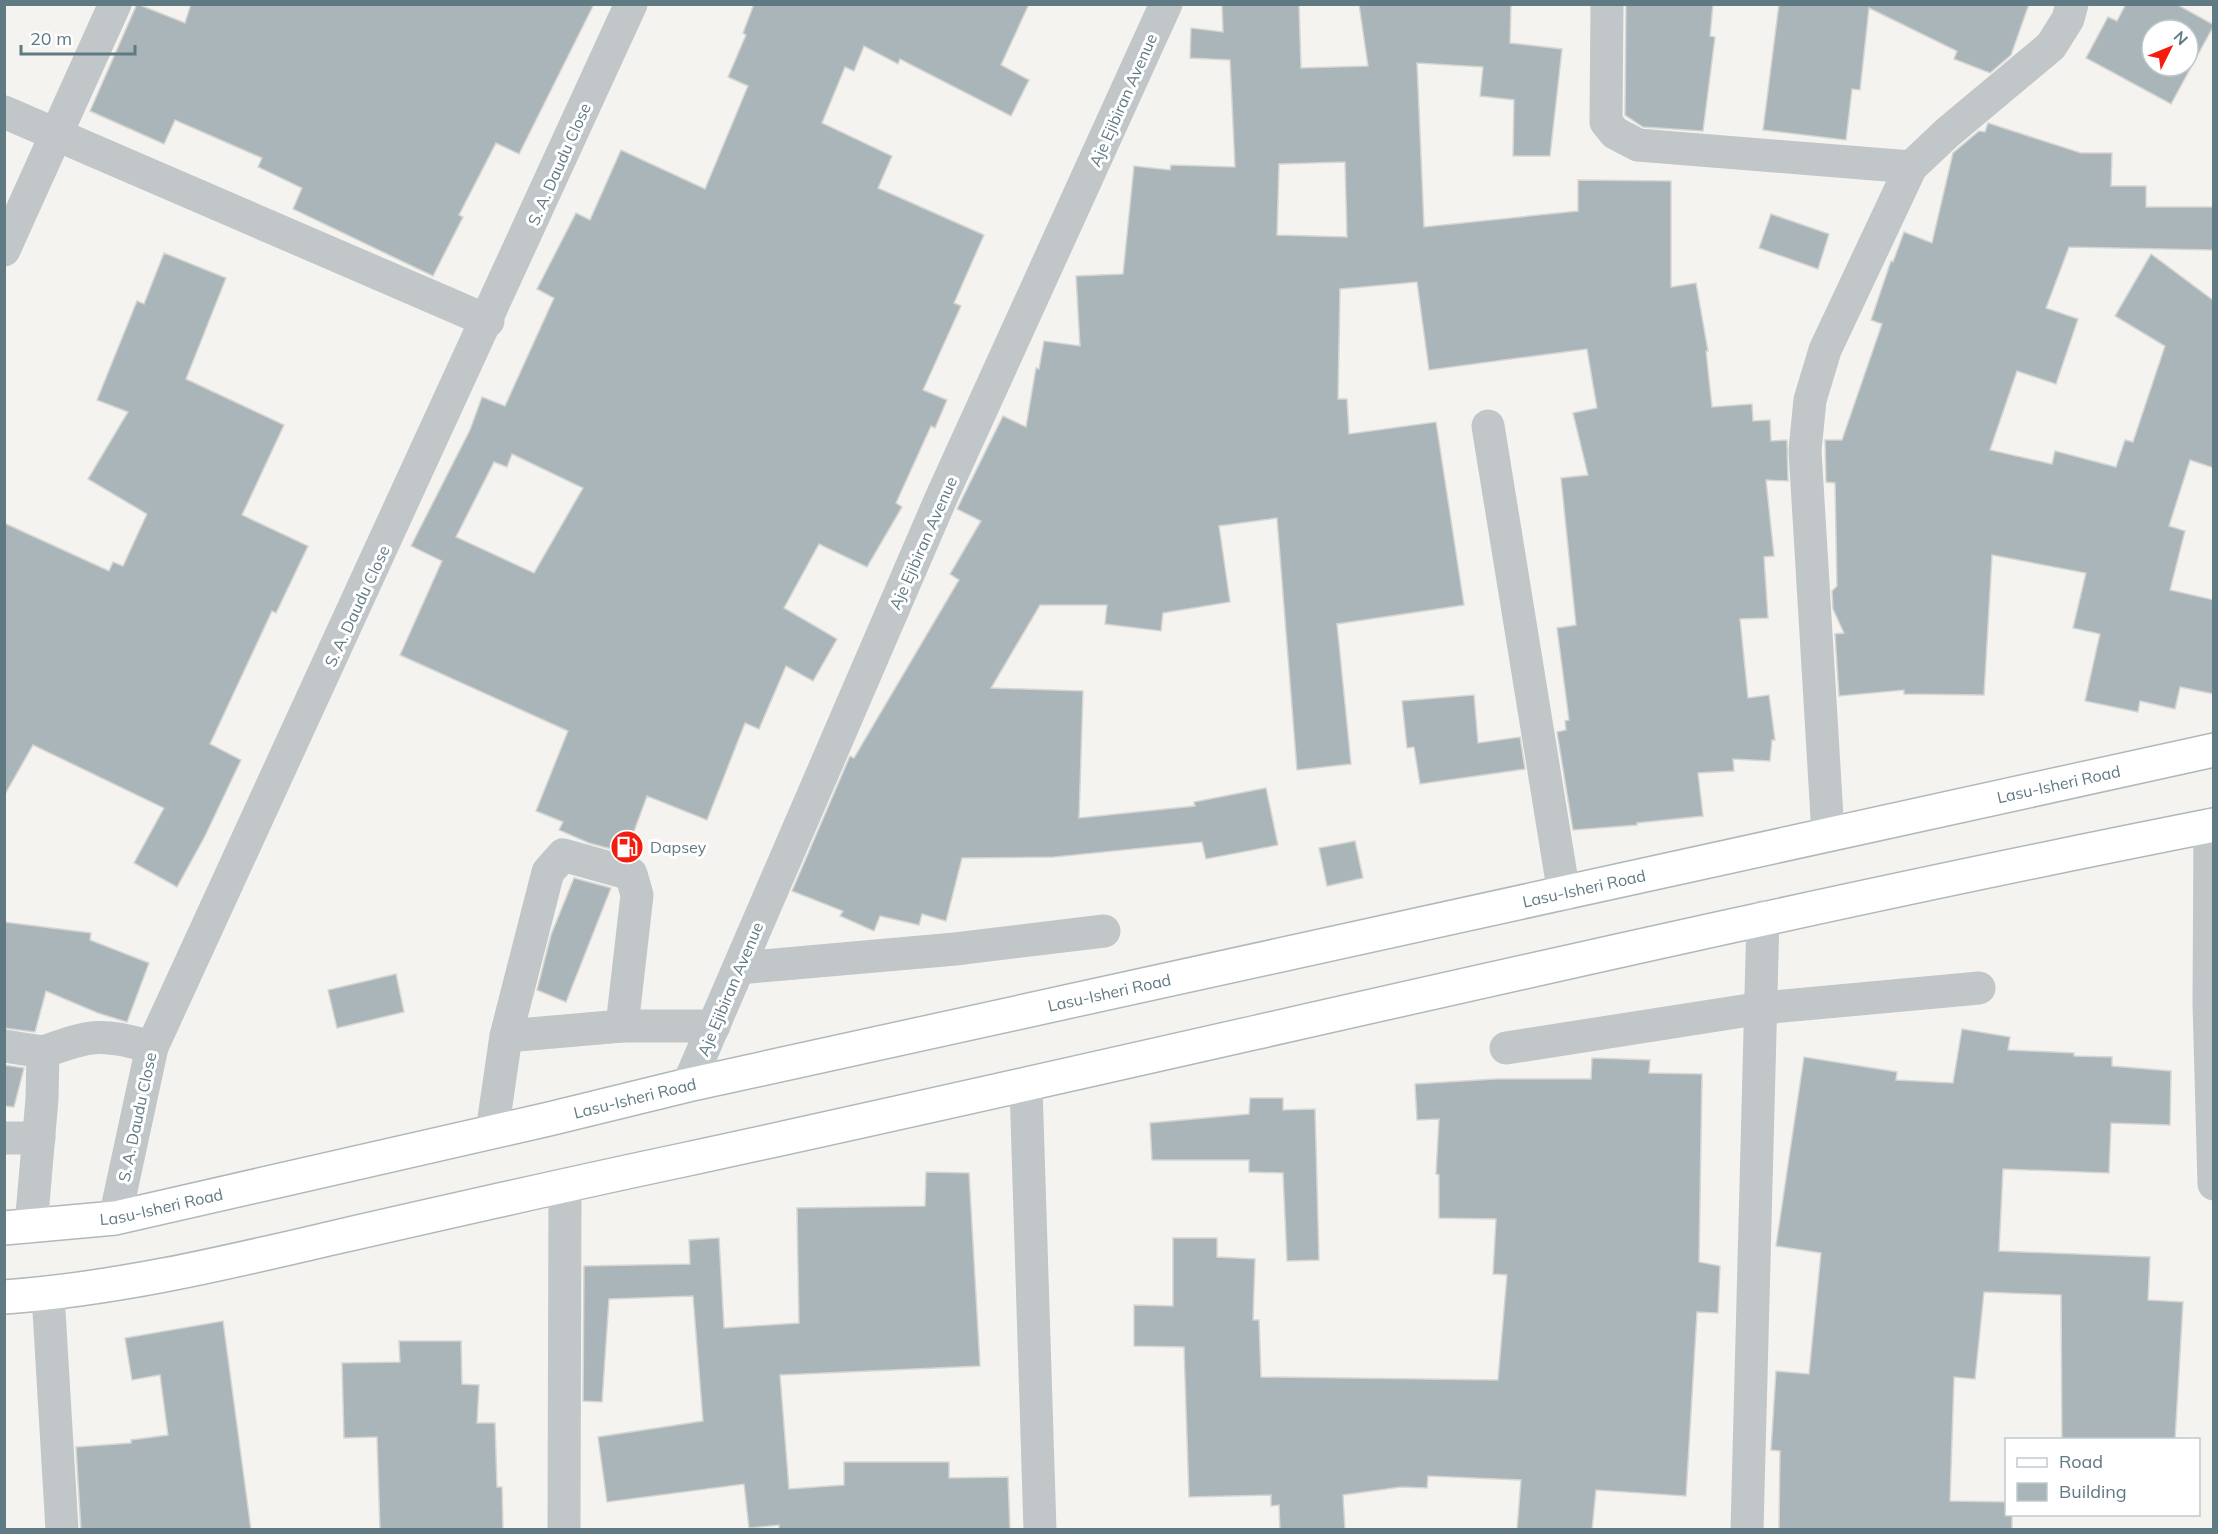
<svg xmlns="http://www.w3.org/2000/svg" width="2218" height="1534" font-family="Mulish,sans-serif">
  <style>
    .building { fill: #a9b5b8; stroke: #d5d5d2; stroke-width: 1.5; fill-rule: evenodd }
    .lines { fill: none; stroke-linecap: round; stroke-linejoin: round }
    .major-casing { stroke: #b1b8bb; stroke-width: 36 }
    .minor { stroke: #c1c6c9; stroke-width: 33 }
    .major { stroke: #fff; stroke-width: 33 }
    .labels { text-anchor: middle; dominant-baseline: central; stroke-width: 6; stroke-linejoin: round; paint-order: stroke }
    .street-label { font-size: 16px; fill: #607a84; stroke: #fff }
    .poi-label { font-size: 16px; fill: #607a84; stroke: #fff; text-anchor: start }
  </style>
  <rect width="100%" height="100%" fill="#f4f3ef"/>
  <!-- building -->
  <g class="building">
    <polygon points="137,4 185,23 191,4 594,4 519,154 496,143 459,215 463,217 433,276 293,209 302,188 258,167 262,158 175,120 164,144 90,111"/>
    <path d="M 754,4 L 1029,4 L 1001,65 L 1029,80 L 1011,116 L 900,59 L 898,64 L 864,46 L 854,71 L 845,67 L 822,123 L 892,156 L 878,188 L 984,235 L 954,303 L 961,306 L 923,390 L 947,400 L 935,428 L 931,426 L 896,503 L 902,507 L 867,567 L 819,544 L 784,608 L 837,639 L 813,681 L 786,666 L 759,729 L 745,723 L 707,820 L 647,796 L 626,853 L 589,843 L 559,830 L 563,822 L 536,811 L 568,731 L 400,655 L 442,561 L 411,546 L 470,430 L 482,397 L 505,406 L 554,298 L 537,289 L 576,213 L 590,220 L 621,150 L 705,189 L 748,86 L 728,77 L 746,35 L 743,33 ZM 512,454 L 583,488 L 534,573 L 456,537 L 494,462 L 507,467 Z"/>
    <path d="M 1222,4 L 1299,4 L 1301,68 L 1368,66 L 1359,4 L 1511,4 L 1510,43 L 1562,49 L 1550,156 L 1513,156 L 1514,100 L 1480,96 L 1483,67 L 1417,63 L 1424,227 L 1578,211 L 1578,180 L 1671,181 L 1671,287 L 1696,283 L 1708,351 L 1706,351 L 1712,407 L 1752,404 L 1753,421 L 1770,420 L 1771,441 L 1787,440 L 1788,481 L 1766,480 L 1774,556 L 1764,557 L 1768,618 L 1740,619 L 1748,698 L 1769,695 L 1775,740 L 1772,740 L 1770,761 L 1733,759 L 1734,771 L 1698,773 L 1703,816 L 1637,823 L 1637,825 L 1573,830 L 1557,732 L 1566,730 L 1565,721 L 1569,720 L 1557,628 L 1576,625 L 1561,478 L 1588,475 L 1573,413 L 1597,408 L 1587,349 L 1429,370 L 1417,282 L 1340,289 L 1338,399 L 1347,399 L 1349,434 L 1436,422 L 1464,605 L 1337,624 L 1351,764 L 1297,770 L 1277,518 L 1219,526 L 1230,602 L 1163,613 L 1161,631 L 1105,624 L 1107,605 L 1040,605 L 991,688 L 1083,691 L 1079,818 L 1195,806 L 1194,802 L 1266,788 L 1278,845 L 1206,859 L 1202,842 L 1054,857 L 962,858 L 946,921 L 922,914 L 919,925 L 880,916 L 874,931 L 840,916 L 843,911 L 792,891 L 850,756 L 854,758 L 959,580 L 950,574 L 981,521 L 957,509 L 1003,416 L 1026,427 L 1036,368 L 1039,369 L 1044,341 L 1080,346 L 1076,276 L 1123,274 L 1134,166 L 1170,170 L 1171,165 L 1235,167 L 1230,60 L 1190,58 L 1191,28 L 1223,32 ZM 1345,162 L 1347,237 L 1277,235 L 1279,164 Z"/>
    <polygon points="1626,4 1713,4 1710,36 1715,37 1703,131 1643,127 1625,115"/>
    <polygon points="1779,4 2029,4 2011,55 1990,73 1954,59 1957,51 1869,8 1860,90 1852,89 1846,140 1763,130"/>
    <path d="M 2126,4 L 2176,4 L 2214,25 L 2171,104 L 2086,58 L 2108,17 L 2117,21 ZM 2152,30 L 2188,30 L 2188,66 L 2152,66 Z"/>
    <polygon points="1988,123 2081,153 2112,153 2111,186 2146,186 2146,207 2214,207 2214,250 2069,247 2046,308 2078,319 2056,384 2017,371 1990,450 2052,464 2055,451 2116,467 2125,440 2133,442 2165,346 2115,316 2151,254 2214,301 2214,468 2190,460 2169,526 2185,531 2170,590 2214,600 2214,694 2180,687 2175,709 2140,701 2138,712 2085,701 2100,634 2073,628 2086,573 1992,555 1984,695 1904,694 1904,690 1839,696 1835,634 1844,633 1833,609 1832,591 1837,586 1835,483 1826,482 1825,440 1842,440 1882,324 1871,320 1891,261 1893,262 1904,232 1932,243 1953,153 1979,131 1985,132"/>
    <polygon points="1771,214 1829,234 1818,269 1759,248"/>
    <polygon points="164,253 226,278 186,379 284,425 242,515 308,546 276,613 272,611 210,744 241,760 205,836 177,887 134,863 164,808 33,745 4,796 4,523 109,571 113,562 123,566 147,514 88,479 128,412 97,400 137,301 144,304"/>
    <polygon points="1474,695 1478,743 1520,737 1525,769 1420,784 1414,747 1407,748 1402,701"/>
    <polygon points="1355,841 1363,878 1327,886 1319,848"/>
    <polygon points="574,878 611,888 566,1002 537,990 551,935"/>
    <polygon points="4,922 91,933 90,940 149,963 127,1022 98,1013 46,991 35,1032 4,1028"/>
    <polygon points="396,974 404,1012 337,1028 328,990"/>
    <polygon points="1962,1029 2010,1037 2008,1050 2074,1053 2074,1056 2112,1057 2112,1066 2171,1071 2170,1125 2111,1123 2109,1173 2003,1169 1999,1251 2150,1257 2148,1300 2183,1302 2175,1440 2062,1440 2061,1295 1984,1292 1975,1379 1954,1377 1950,1501 2007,1502 2007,1515 2012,1515 2012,1530 1779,1530 1780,1451 1771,1450 1776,1371 1809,1374 1821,1253 1776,1246 1804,1057 1897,1072 1896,1080 1953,1083"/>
    <polygon points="1592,1058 1650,1060 1649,1073 1702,1074 1699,1262 1720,1266 1718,1313 1697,1312 1686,1496 1596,1490 1592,1530 1517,1530 1521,1480 1428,1476 1427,1488 1401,1487 1343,1495 1345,1530 1280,1530 1279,1505 1271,1506 1271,1495 1189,1497 1184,1347 1134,1346 1134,1305 1173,1306 1173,1238 1217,1238 1217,1257 1255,1259 1253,1320 1259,1320 1261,1377 1498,1380 1507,1275 1493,1274 1496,1219 1439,1218 1439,1175 1436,1174 1439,1119 1417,1120 1415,1084 1496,1079 1591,1079"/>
    <polygon points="4,1065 24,1068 14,1107 4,1106"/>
    <polygon points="1250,1098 1283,1098 1283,1110 1315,1109 1319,1260 1287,1261 1283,1173 1249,1172 1249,1160 1152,1160 1150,1123 1249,1114"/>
    <polygon points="926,1172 969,1173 980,1366 780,1375 789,1489 844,1485 844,1462 949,1462 949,1478 1008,1477 1010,1530 779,1530 779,1525 749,1528 744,1484 607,1502 598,1437 703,1421 693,1296 609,1299 602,1402 583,1401 584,1266 690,1264 689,1240 719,1238 724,1328 799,1323 797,1208 925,1206"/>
    <polygon points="223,1321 251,1530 81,1530 76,1447 131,1443 131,1440 168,1435 160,1375 132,1380 125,1338"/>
    <polygon points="399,1341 461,1341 462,1384 479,1385 477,1423 495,1423 497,1487 502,1487 503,1530 380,1530 377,1437 344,1438 342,1363 400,1362"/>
  </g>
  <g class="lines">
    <defs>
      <g id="major">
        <path id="s1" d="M 4,1228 L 115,1218 L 549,1119 L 688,1085 L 2214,750"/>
        <path d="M 4,1297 C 115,1289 221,1264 328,1239 C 446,1212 564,1185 683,1160 C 1193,1050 1701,926 2214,825"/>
      </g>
    </defs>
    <!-- major casing -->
    <use href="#major" class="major-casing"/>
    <!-- minor -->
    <g class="minor">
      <polyline points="1607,4 1606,122 1615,133 1638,145 1911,167"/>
      <polyline points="4,112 488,321"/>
      <polyline points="4,250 115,4"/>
      <polyline points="1488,426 1564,894"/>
      <polyline points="2210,825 2209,1003 2214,1184"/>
      <polyline points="1828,834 1805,450 1810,400 1825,350 1911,167 1947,133 2051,46 2068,19 2072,4"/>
      <polyline points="739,968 955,949 1104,931"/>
      <polyline points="506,1036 622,1026 714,1026"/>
      <polyline points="4,1046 43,1052 42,1099 31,1226"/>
      <polyline points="1506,1048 1762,1008 1979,988"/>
      <path d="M 43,1052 C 95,1034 98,1033 152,1047"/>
      <polyline points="688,1085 942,496 1166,4"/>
      <polyline points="1026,1086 1040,1530"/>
      <polyline points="492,1132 506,1036 548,872 563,855 631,874 637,895 622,1026"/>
      <polyline points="4,1138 39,1138"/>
      <polyline points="115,1218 152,1047 631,4"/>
      <polyline points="48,1294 62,1530"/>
      <polyline points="564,1530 565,1185"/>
      <polyline points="1747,1530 1763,917"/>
    </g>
    <!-- major -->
    <use href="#major" class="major"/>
  </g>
  <!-- icons -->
  <defs>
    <symbol id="fuel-disc" viewBox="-11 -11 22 22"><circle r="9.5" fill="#f41c0f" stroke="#fff"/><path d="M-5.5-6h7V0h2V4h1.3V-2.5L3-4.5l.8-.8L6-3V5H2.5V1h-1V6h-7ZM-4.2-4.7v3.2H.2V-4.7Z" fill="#fff"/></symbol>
  </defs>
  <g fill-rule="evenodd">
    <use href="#fuel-disc" x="608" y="828" width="38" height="38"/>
  </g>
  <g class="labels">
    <!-- street labels -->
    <g class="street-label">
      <text transform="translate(1123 100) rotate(-66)">Aje Ejibiran Avenue</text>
      <text transform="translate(559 164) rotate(-66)">S. A. Daudu Close</text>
      <text transform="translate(923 543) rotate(-66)">Aje Ejibiran Avenue</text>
      <text transform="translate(357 606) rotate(-65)">S. A. Daudu Close</text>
      <text stroke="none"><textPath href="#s1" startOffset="2103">Lasu-Isheri Road</textPath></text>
      <text stroke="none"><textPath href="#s1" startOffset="1617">Lasu-Isheri Road</textPath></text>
      <text transform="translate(730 989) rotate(-67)">Aje Ejibiran Avenue</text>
      <text stroke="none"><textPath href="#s1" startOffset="1131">Lasu-Isheri Road</textPath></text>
      <text stroke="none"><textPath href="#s1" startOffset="645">Lasu-Isheri Road</textPath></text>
      <text transform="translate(137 1117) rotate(-78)">S. A. Daudu Close</text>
      <text stroke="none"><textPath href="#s1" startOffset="159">Lasu-Isheri Road</textPath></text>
    </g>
    <!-- poi labels -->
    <g class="poi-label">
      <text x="650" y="847">Dapsey</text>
    </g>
  </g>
  <!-- border -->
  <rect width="2218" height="1534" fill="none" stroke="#607a84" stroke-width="12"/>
  <!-- legend -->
  <rect x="2005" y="1438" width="195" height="78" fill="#ffffff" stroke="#bfcace" stroke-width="1.5"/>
  <rect x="2017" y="1458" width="30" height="9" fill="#ffffff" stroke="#bfcace" stroke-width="1.5"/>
  <text x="2059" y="1468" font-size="18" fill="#607a84">Road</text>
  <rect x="2017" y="1483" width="30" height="18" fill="#a9b5b8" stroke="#bfcace" stroke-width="1.5"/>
  <text x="2059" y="1498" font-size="18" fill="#607a84">Building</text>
  <!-- north arrow -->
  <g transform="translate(2170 48) rotate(47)"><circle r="28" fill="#ffffff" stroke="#bfcace" stroke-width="1.5"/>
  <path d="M0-4.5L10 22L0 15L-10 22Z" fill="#f41c0f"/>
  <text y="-9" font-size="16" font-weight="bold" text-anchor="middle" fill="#607a84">N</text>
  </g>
  <!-- scale -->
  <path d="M21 45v9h114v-9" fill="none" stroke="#607a84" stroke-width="3"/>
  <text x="30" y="45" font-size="18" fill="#607a84" stroke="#ffffff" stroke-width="4.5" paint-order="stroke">20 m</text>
</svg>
